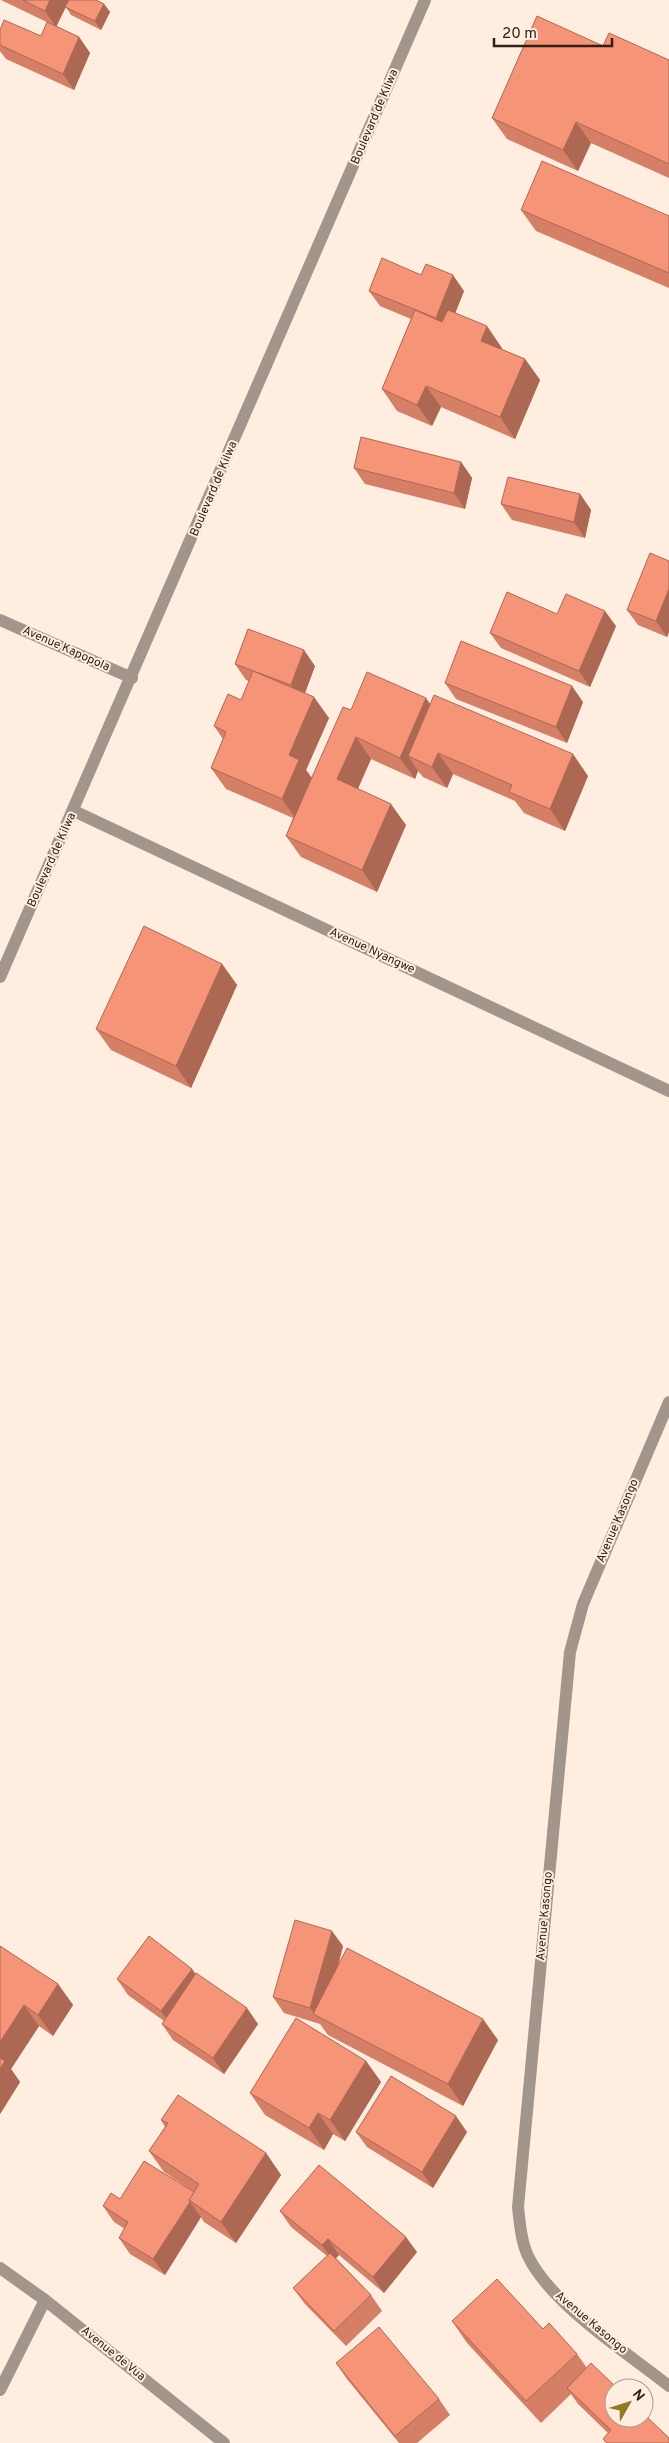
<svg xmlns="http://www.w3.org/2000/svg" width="669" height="2443" font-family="Overpass,sans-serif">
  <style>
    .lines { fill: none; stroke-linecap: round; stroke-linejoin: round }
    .minor { stroke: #a2958c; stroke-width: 12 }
    .tertiary { stroke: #a2958c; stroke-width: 12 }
    .wall { fill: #d47f66 }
    .shaded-wall { fill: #ac6853 }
    .building { fill: #f69477; stroke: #ac6853 }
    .labels { text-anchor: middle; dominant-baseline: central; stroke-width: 4; stroke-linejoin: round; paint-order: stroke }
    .street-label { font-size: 12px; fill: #2c2219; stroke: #ffeee0 }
  </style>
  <rect width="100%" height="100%" fill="#ffeee0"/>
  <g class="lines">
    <!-- minor -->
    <g class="minor">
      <polyline points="0,620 132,678"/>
      <polyline points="74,811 669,1091"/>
      <path d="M 669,1402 L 583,1604 L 570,1652 L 518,2207 C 520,2224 521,2241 528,2256 C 551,2304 626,2352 669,2386"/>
      <polyline points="0,2268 45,2300 224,2443"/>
      <polyline points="0,2390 45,2300"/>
    </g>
    <!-- tertiary -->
    <polyline class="tertiary" points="0,977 425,0"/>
  </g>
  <!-- wall -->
  <g class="wall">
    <polygon points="1,0 96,0 104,4 110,12 101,30 71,15 66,7 56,27 79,37 90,53 74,90 6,59 0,51 0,30 41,36 55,26"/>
    <polygon points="603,46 669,60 669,178 591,143 578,171 507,139 492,118"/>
    <polygon points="521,210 669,216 669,288 536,231"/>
    <polygon points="421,275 464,291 455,313 502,348 501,349 525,359 540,380 515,439 441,407 432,426 397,411 382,389 411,319 380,306 369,291"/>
    <polygon points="461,462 472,478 465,509 365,484 354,468"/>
    <polygon points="580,494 591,510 585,538 512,520 501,504"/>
    <polygon points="669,561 669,632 667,637 638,625 627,610"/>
    <polygon points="557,614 616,626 590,687 501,648 490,633"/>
    <polygon points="235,664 315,666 305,693 329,718 306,770 312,778 351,710 430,704 588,776 565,831 524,813 515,801 453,774 447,788 423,777 418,771 415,779 371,759 358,789 406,825 377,892 301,857 286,836 293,818 226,789 211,768 223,739 214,726 241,700 249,681 246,680"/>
    <polygon points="445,683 583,702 567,743 456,699"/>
    <polygon points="222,964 237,985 191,1088 111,1050 96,1029"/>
    <polygon points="0,1946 58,1984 73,2005 53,2036 39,2026 11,2069 20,2082 0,2114"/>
    <polygon points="343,1946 338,1967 498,2040 463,2106 328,2035 320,2024 284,2013 273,1997"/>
    <polygon points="196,1974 258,2024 224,2074 173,2040 162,2024 164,2021 128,1995 117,1979"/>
    <polygon points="366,2061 381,2082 345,2141 333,2134 324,2150 265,2115 250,2093"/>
    <polygon points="161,2120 266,2153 281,2175 236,2243 204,2222 201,2217 165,2275 130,2254 119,2238 125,2229 114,2222 103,2206 120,2199 194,2192 164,2172 149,2151 165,2127"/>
    <polygon points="356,2132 467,2132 433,2188 367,2147"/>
    <polygon points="280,2211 417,2252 384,2293 339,2255 336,2258 371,2295 382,2311 346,2346 305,2304 293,2288 327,2256 291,2227"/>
    <polygon points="452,2321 543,2329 577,2354 587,2368 669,2443 606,2443 603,2439 608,2433 578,2404 571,2394 541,2423 467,2343"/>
    <polygon points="336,2363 439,2399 450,2415 417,2443 399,2443 347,2379"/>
  </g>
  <!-- shaded-wall -->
  <g class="shaded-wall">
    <polygon points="50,0 69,0 56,27 45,11"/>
    <polygon points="104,4 110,12 101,30 95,21"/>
    <polygon points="79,37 90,53 74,90 63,74"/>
    <polygon points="576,122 591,143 578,171 563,150"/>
    <polygon points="453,275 464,291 447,334 436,318"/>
    <polygon points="487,326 502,348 496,362 481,341"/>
    <polygon points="525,359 540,380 515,439 500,417"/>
    <polygon points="426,386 441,407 432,426 417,405"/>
    <polygon points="461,462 472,478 465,509 454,493"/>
    <polygon points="580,494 591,510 585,538 574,522"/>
    <polygon points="669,589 669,632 667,637 656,621"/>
    <polygon points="605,611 616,626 590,687 579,671"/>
    <polygon points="304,650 315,666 302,701 291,685"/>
    <polygon points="572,686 583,702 567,743 556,727"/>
    <polygon points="314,697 329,718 306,770 314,781 297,820 282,799 289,755"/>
    <polygon points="426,698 441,720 408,756 418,771 415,779 400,758"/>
    <polygon points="356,737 371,759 352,801 337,779"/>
    <polygon points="438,753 453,774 447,788 432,767"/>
    <polygon points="573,754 588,776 565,831 550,809"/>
    <polygon points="391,804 406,825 377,892 362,870"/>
    <polygon points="222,964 237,985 191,1088 176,1066"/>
    <polygon points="332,1931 343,1946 323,2019 315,2015 310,2008"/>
    <polygon points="192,1969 203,1984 172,2027 161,2011"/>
    <polygon points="58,1984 73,2005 53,2036 38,2015"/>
    <polygon points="24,2005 39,2026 11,2069 20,2082 0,2114 0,2042"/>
    <polygon points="247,2008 258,2024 224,2074 213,2058"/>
    <polygon points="483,2019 498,2040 463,2106 448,2084"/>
    <polygon points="366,2061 381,2082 345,2141 330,2120"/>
    <polygon points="318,2113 333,2134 324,2150 309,2128"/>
    <polygon points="456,2116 467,2132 433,2188 422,2172"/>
    <polygon points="266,2153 281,2175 236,2243 221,2222"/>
    <polygon points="190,2202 201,2217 165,2275 153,2259"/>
    <polygon points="406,2237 417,2252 384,2293 373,2277"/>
    <polygon points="328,2239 339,2255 333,2261 322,2245"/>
  </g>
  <!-- building -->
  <g class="building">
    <polygon points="23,0 50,0 45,11"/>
    <polygon points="69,0 96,0 104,4 95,21 65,7"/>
    <polygon points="537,16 603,46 609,33 669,60 669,164 576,122 563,150 492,118"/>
    <polygon points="4,20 41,36 47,22 79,37 63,74 0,45 0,30"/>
    <polygon points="542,161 669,216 669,273 521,210"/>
    <polygon points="382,258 421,275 426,264 453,275 436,318 369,291"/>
    <polygon points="415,310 442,322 448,310 487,326 481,341 525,359 500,417 426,386 417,405 382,389"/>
    <polygon points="361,437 461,462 454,493 354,468"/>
    <polygon points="508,477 580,494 574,522 501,504"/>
    <polygon points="650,553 669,561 669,589 656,621 627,610"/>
    <polygon points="507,592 557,614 566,594 605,611 579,671 490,633"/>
    <polygon points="248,629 304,650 291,685 235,664"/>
    <polygon points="461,641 572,686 556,727 445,683"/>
    <polygon points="253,671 314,697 289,755 299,760 282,799 211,768 226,732 214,726 228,694 241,700"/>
    <polygon points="367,672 426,698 400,758 356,737 337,779 391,804 362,870 286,836 343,707 351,710"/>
    <polygon points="434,695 573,754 550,809 509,792 512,785 438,753 432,767 408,756"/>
    <polygon points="144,926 222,964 176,1066 96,1029"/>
    <polygon points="295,1920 332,1931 310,2008 273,1997"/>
    <polygon points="149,1936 192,1969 161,2011 117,1979"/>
    <polygon points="0,1946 58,1984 38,2015 24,2005 0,2042"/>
    <polygon points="347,1948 483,2019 448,2084 313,2014"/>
    <polygon points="196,1973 247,2008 213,2058 162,2024"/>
    <polygon points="296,2018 366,2061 330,2120 318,2113 309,2128 250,2093"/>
    <polygon points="0,2058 5,2061 0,2069"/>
    <polygon points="391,2076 456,2116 422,2172 356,2132"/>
    <polygon points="178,2095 266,2153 221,2222 189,2200 199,2184 149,2151 168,2123 161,2120"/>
    <polygon points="144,2161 194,2192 189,2200 190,2202 153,2259 119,2238 128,2222 103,2206 111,2193 120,2199"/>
    <polygon points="319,2165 406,2237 373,2277 328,2239 322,2245 280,2211"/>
    <polygon points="330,2253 371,2295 334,2331 293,2288"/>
    <polygon points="497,2279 543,2329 549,2323 577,2354 526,2401 452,2321"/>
    <polygon points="379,2327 439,2399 395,2436 336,2363"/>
    <polygon points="591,2363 617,2388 614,2388 614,2418 644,2418 644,2414 669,2438 669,2443 607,2443 603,2439 611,2430 567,2388"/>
  </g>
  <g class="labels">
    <!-- street labels -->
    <g class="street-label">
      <text transform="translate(375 117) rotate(-67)">Boulevard de Kilwa</text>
      <text transform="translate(214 489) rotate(-67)">Boulevard de Kilwa</text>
      <text transform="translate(66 649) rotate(24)">Avenue Kapopola</text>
      <text transform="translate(52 860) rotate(-66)">Boulevard de Kilwa</text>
      <text transform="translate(372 951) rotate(25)">Avenue Nyangwe</text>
      <text transform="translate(618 1521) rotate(-67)">Avenue Kasongo</text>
      <text transform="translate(545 1916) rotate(-85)">Avenue Kasongo</text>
      <text transform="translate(591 2323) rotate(40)">Avenue Kasongo</text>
      <text transform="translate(113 2354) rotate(39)">Avenue de Vua</text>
    </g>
  </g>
  <!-- north arrow -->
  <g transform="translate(629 2403) rotate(51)"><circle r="24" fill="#ffeee0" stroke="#ab9c90"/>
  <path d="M0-4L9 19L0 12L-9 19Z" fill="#907a21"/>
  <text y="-8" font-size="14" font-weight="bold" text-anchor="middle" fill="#2c2219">N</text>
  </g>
  <!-- scale -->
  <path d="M494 38v8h118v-8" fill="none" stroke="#2c2219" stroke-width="2.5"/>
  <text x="502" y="38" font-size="15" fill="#2c2219" stroke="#ffeee0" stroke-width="4" paint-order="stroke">20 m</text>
</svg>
